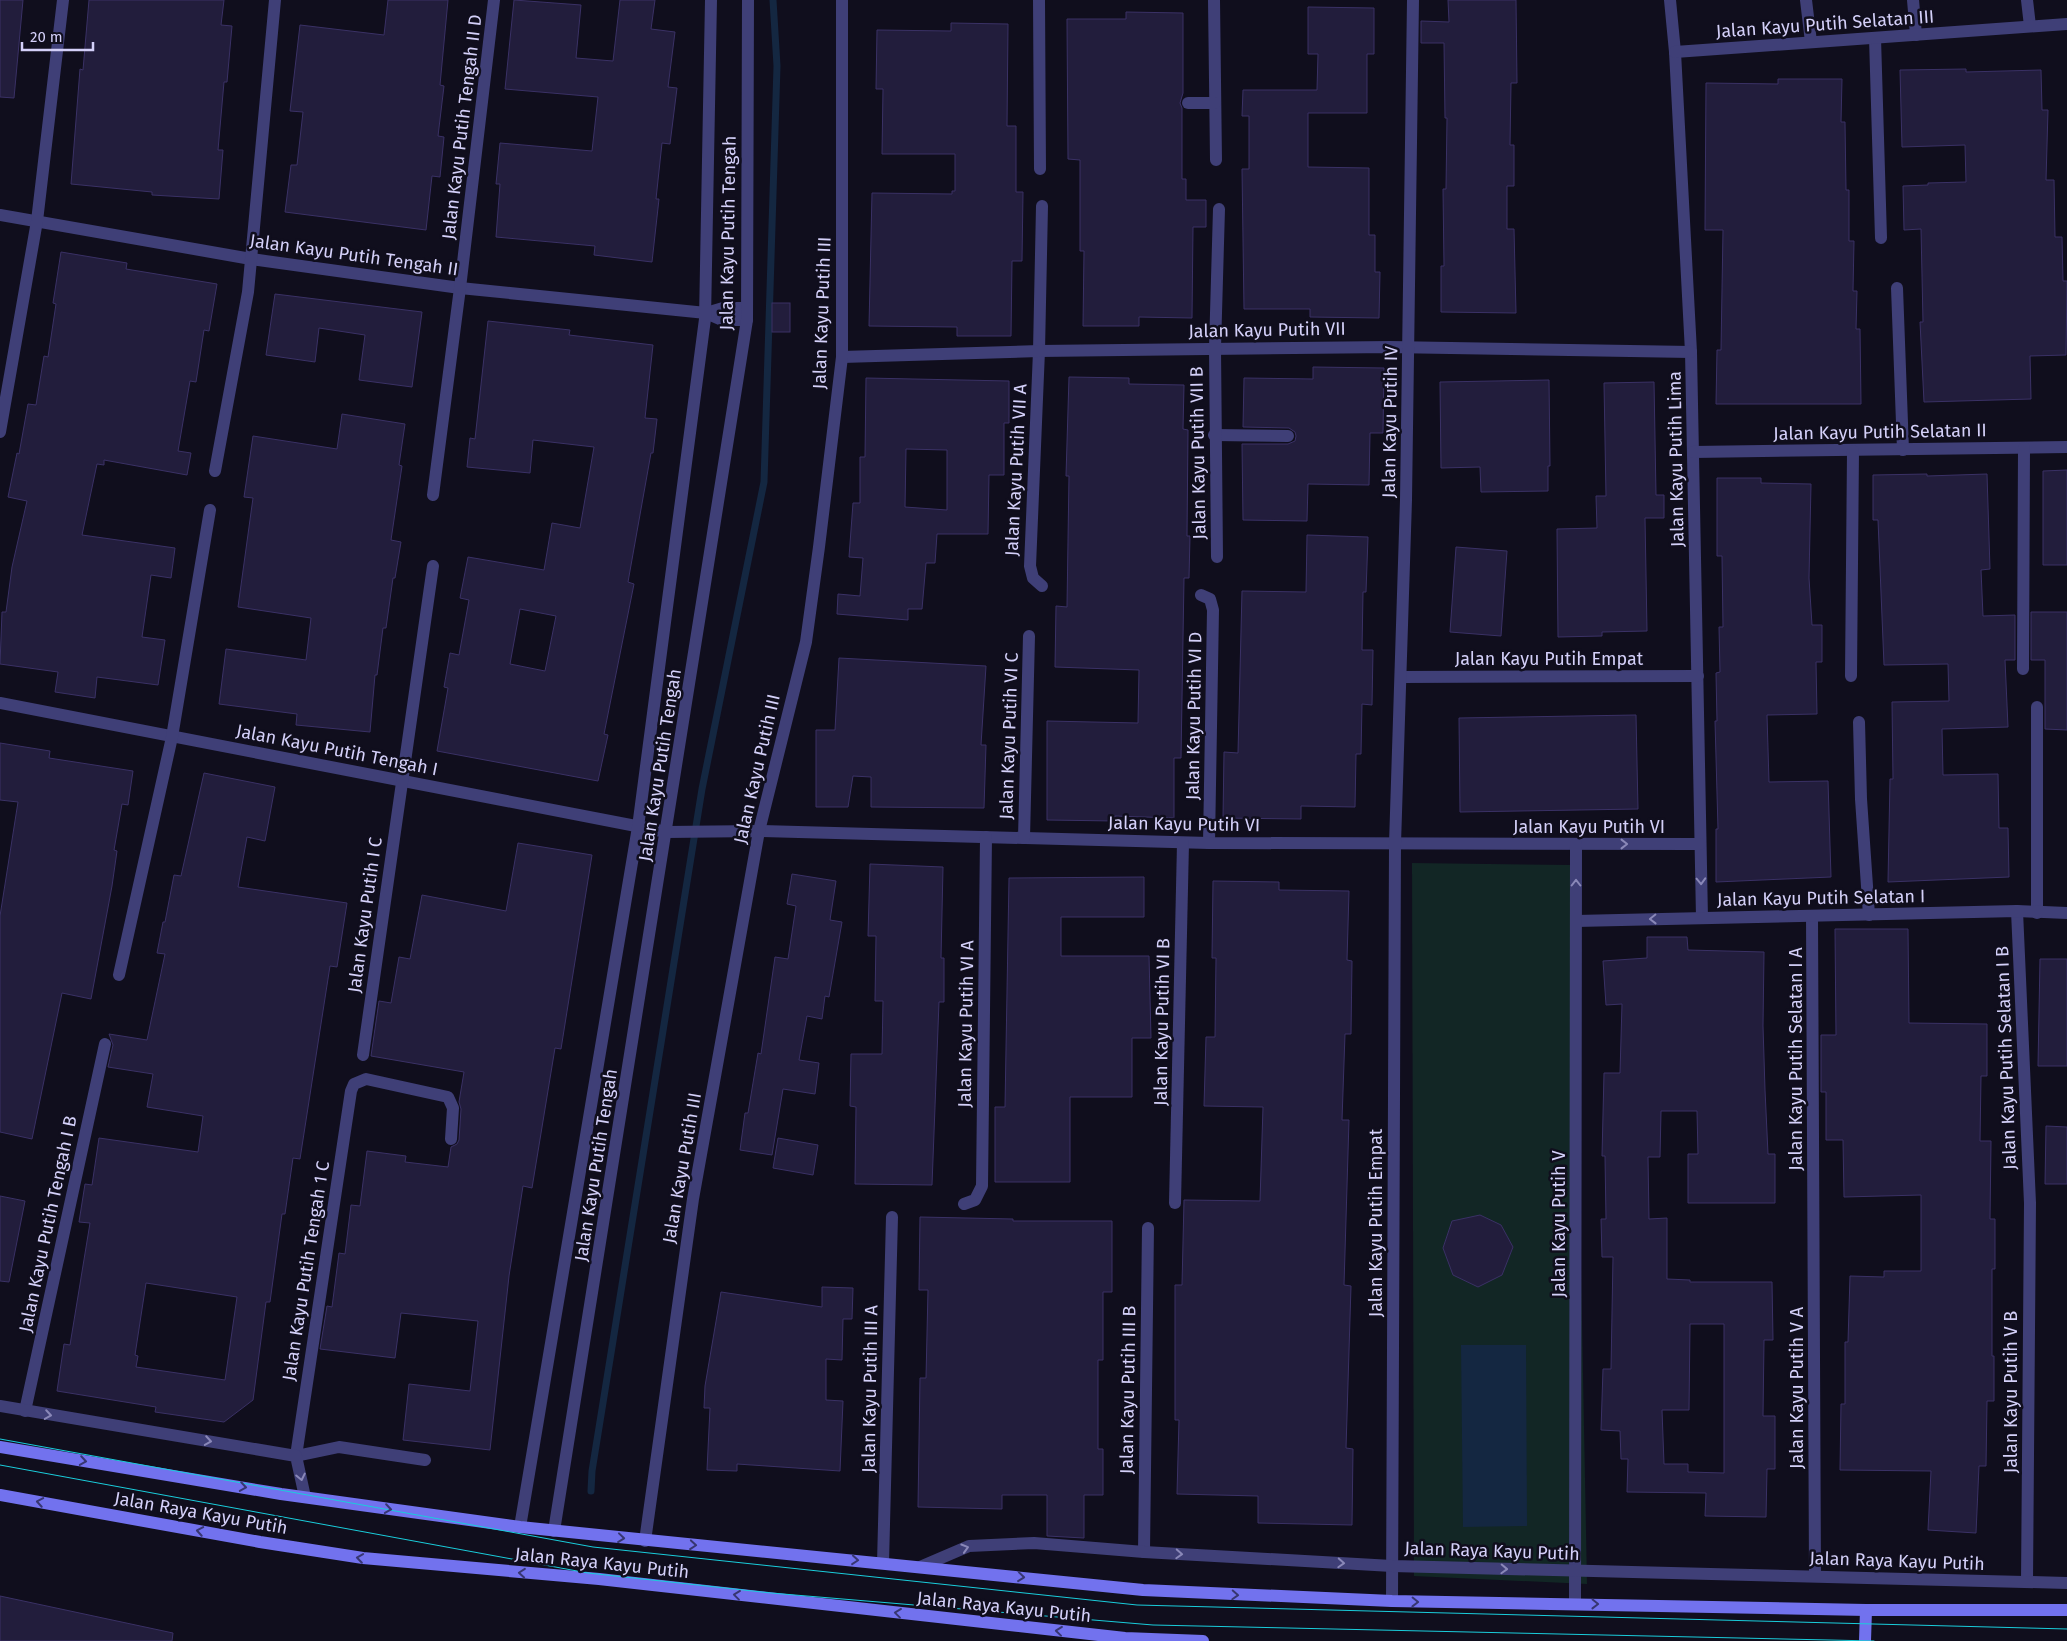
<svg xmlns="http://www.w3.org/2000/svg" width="2067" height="1641" font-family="'Fira Sans',sans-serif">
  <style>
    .green { fill: #122625 }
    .water { fill: #142741 }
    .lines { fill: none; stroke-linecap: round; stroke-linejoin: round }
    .stream { stroke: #142741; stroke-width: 7 }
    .building { fill: #221d3c; stroke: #3a3165; fill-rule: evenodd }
    .minor { stroke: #3f3f77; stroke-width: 12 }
    .tertiary { stroke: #3f3f77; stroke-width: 12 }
    .secondary { stroke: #7272ee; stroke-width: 12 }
    .tram { stroke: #1acddb; stroke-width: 1 }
    .oneway { stroke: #8a88b8 }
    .oneway2 { stroke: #373671 }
    .labels { text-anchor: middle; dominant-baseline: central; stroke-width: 5; stroke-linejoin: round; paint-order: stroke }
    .street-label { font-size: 18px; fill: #d4d0f9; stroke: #100e1d }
  </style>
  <rect width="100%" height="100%" fill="#100e1d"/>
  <!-- green -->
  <polygon class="green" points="1412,863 1571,865 1575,954 1587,1584 1414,1576"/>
  <!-- water -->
  <polygon class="water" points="1461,1345 1526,1345 1527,1526 1463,1527"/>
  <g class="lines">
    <!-- stream -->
    <polyline class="stream" points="591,1491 592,1471 702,789 764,482 777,66 773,0"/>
  </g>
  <!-- building -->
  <g class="building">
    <polygon points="0,0 23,0 14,98 0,97"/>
    <polygon points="89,0 224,0 221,25 232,26 227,82 224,82 218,150 223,150 219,199 152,195 152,192 71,184 80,69 83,70"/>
    <polygon points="388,0 448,0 440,85 444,86 438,136 444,137 440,177 432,176 426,230 285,212 291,165 297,165 303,112 290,111 300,25 384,35"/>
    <polygon points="514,0 581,5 576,58 613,61 620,0 655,0 651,29 675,32 668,87 677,88 670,144 662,143 656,199 659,199 652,262 594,255 595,246 496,237 500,184 496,184 500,143 592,151 598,97 505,89"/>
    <polygon points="1448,0 1516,0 1517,83 1511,83 1510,145 1514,145 1514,186 1507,186 1507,229 1514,229 1516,313 1441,312 1441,266 1444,266 1443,189 1446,189 1447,118 1445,118 1444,43 1421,43 1421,21 1449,22"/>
    <polygon points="1308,7 1374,8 1374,54 1367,54 1367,113 1308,113 1308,167 1369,168 1369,235 1375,235 1375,272 1380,272 1379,318 1310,317 1310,309 1244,309 1242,169 1249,169 1249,116 1242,116 1243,90 1317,90 1318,54 1308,54"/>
    <polygon points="1126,12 1183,13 1183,93 1180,103 1182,108 1182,179 1186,179 1186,200 1206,200 1206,227 1193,227 1192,318 1139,317 1139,326 1083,326 1084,251 1080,251 1080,160 1068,159 1067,19 1126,19"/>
    <polygon points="951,23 1008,24 1007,126 1016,126 1016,192 1023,192 1022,261 1012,261 1011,336 957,336 957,327 869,326 872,193 952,194 952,191 955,191 955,154 882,154 883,89 876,89 877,30 951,31"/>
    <polygon points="1966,69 1966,72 2041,70 2042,110 2048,110 2046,180 2054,180 2055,237 2062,237 2063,281 2067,281 2066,355 2030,356 2031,399 1924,402 1920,322 1923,322 1921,229 1904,230 1903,186 1928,185 1928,183 1966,182 1965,145 1902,147 1900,70"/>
    <polygon points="1778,79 1842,79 1841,122 1845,122 1846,190 1849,190 1849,241 1854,241 1853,291 1857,291 1856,329 1860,329 1861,404 1716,404 1717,350 1721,350 1723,230 1705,230 1706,83 1778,84"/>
    <polygon points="61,252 127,263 126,269 217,284 209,331 204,330 196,382 190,381 178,451 191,453 187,475 104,460 104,465 97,464 82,535 175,548 171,578 151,575 142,637 165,640 158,685 97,677 95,698 55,692 58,672 0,664 2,612 6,612 12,567 27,501 8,497 17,453 19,454 28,404 36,405 44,356 48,357 56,304 53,303"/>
    <polygon points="275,294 422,312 412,387 359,380 365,335 319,328 315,362 266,355"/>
    <rect x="772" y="303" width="18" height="29"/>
    <path d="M 488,321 L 570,330 L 569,335 L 653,345 L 645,418 L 657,419 L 653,453 L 651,453 L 628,582 L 634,584 L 604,734 L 608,735 L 598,781 L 437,751 L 448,688 L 444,687 L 450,653 L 459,655 L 469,600 L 460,598 L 468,557 L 544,570 L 552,523 L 580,528 L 594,447 L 533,440 L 530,473 L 467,467 L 470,438 L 475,439 ZM 520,609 L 556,616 L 545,671 L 510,664 Z"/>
    <polygon points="1313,367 1384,368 1383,433 1370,433 1369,485 1308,484 1307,521 1243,520 1242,444 1288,444 1295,441 1296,436 1295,432 1289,428 1243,427 1244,378 1313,379"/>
    <polygon points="1069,377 1129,378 1129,384 1184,385 1183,429 1188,430 1187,536 1190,536 1189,578 1184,578 1181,758 1174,758 1174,818 1115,816 1115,821 1047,820 1047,721 1138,723 1139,670 1055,667 1056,606 1067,607 1069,476 1066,476"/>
    <path d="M 866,378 L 1009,381 L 1009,423 L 1004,423 L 1004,475 L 989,475 L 988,534 L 937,534 L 935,563 L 926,563 L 922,609 L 908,609 L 908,620 L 837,614 L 838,594 L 860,596 L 863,558 L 849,557 L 853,503 L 860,503 L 860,457 L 865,457 ZM 906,449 L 947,450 L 947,510 L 905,507 Z"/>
    <polygon points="1549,380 1550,466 1548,466 1548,491 1481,492 1480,467 1441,468 1440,382"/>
    <polygon points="1654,382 1656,495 1664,495 1664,518 1645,518 1647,631 1602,632 1602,636 1558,637 1557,529 1597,528 1596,496 1606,496 1604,383"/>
    <polygon points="342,414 405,424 399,465 402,466 391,540 401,542 395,578 393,578 386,628 383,628 377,675 375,675 370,732 296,725 297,714 219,704 226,649 306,660 311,618 238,607 253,498 244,497 253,436 337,449"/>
    <polygon points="2067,470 2067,565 2043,565 2043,471"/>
    <polygon points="1927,474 1927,476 1987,474 1990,569 1981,570 1983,616 2015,615 2015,660 2005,660 2008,727 1942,729 1943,775 1998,774 1999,828 2008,828 2009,877 1888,882 1890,779 1893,779 1892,702 1949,701 1948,664 1884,665 1878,520 1873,520 1873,475"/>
    <polygon points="1717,478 1761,478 1761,483 1811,484 1809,578 1812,625 1822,625 1822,662 1816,662 1817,714 1767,715 1769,782 1828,781 1831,877 1716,882 1716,829 1718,829 1715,721 1717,721 1716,673 1720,672 1719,627 1723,627 1722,556 1717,556"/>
    <polygon points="1307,535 1368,537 1366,592 1363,592 1362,650 1373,650 1372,705 1362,704 1361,754 1356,754 1355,807 1301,806 1301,819 1223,818 1224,752 1238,753 1242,591 1306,592"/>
    <polygon points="1456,547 1507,551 1501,636 1450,632"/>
    <polygon points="2031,612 2067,612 2067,730 2045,729 2045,660 2031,660"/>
    <polygon points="839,658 986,666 981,745 986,745 984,808 871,807 871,777 853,776 848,807 816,807 816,730 835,730"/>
    <polygon points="1636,715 1638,809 1460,812 1459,718"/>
    <polygon points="0,743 50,751 49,758 133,771 128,805 122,804 114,850 117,851 112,886 91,999 62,993 32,1139 0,1132 0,916 18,802 0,800"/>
    <path d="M 204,773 L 275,787 L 265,841 L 247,837 L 238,887 L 347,903 L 337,967 L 330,966 L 300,1159 L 293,1158 L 285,1214 L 282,1214 L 270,1302 L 266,1302 L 253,1400 L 224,1422 L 155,1412 L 156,1407 L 57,1391 L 64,1344 L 70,1345 L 90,1223 L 79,1222 L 85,1184 L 92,1185 L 99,1138 L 198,1152 L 203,1116 L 147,1107 L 153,1074 L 108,1067 L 113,1045 L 109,1034 L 147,1040 L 165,954 L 157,953 L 163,922 L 165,922 L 174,875 L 181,876 ZM 146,1283 L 237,1297 L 225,1380 L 136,1367 L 138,1356 L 135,1355 Z"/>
    <polygon points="518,843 592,855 561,1049 555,1048 532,1188 523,1186 509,1276 490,1450 403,1440 409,1384 470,1391 478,1321 401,1313 395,1358 320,1349 327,1306 332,1307 339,1253 345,1254 351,1205 360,1206 367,1151 406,1156 405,1162 448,1167 451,1147 457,1144 459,1140 461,1109 459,1102 464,1072 371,1056 379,1001 391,1003 399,957 410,959 422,895 506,911"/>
    <polygon points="870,864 943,867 941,958 944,958 944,1002 939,1002 932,1185 855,1184 856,1107 850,1106 851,1054 882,1054 883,1001 875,1001 876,936 868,936"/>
    <polygon points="792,874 836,881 830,920 842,922 829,997 825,996 822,1019 807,1016 799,1060 819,1063 815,1094 783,1089 772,1155 740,1150 745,1113 748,1113 758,1053 761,1054 775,957 788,959 796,906 787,904"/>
    <polygon points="1144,877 1144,917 1061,917 1061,956 1149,956 1151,1038 1132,1038 1132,1097 1070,1097 1070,1182 995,1182 995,1107 1005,1107 1009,878"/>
    <polygon points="1213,881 1279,882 1279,890 1349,891 1347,960 1352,961 1351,1034 1345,1034 1342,1120 1349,1120 1344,1285 1351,1286 1346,1448 1353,1449 1352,1525 1258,1523 1258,1496 1177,1494 1179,1420 1175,1420 1175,1285 1182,1285 1184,1200 1260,1201 1263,1107 1204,1106 1206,1037 1215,1037 1216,958 1212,958"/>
    <polygon points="1835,929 1908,929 1909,1023 1987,1024 1987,1076 1981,1076 1980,1141 1991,1141 1990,1219 1995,1219 1995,1269 1992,1269 1992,1356 1994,1356 1994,1401 1987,1401 1986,1466 1979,1466 1976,1533 1928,1530 1931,1471 1840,1470 1841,1404 1845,1404 1845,1342 1848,1342 1850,1276 1884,1277 1884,1271 1921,1271 1921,1195 1844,1197 1843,1140 1826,1140 1826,1092 1821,1092 1821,1035 1836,1035"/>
    <path d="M 1647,937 L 1687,937 L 1688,950 L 1764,952 L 1763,1026 L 1765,1090 L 1768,1154 L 1775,1154 L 1775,1203 L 1688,1203 L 1688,1154 L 1698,1154 L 1697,1111 L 1661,1111 L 1660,1157 L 1648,1157 L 1649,1219 L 1667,1218 L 1667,1279 L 1690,1280 L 1690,1282 L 1772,1282 L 1773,1340 L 1764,1340 L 1763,1416 L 1775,1416 L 1775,1469 L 1767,1469 L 1766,1517 L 1705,1516 L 1706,1493 L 1627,1492 L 1628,1459 L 1621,1459 L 1620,1431 L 1601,1430 L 1603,1369 L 1611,1369 L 1613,1257 L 1602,1257 L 1601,1219 L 1606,1219 L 1605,1156 L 1602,1156 L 1604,1073 L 1620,1073 L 1622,1004 L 1606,1005 L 1603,961 L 1647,958 ZM 1690,1324 L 1724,1324 L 1724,1473 L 1688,1472 L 1688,1464 L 1664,1464 L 1662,1410 L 1689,1410 Z"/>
    <polygon points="2040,959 2067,959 2067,1066 2038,1066"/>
    <polygon points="2046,1126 2067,1127 2067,1184 2045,1184"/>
    <polygon points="778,1138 818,1145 813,1175 773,1168"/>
    <polygon points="0,1196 25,1201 9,1282 0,1281"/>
    <polygon points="1480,1215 1501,1225 1513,1247 1502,1275 1478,1287 1453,1275 1443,1248 1452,1221"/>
    <polygon points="920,1217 1013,1219 1013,1221 1112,1221 1112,1292 1103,1292 1103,1360 1098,1360 1098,1449 1103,1449 1103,1495 1084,1495 1084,1538 1047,1536 1047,1495 1002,1495 1002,1509 918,1507 920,1378 926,1378 928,1290 919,1290"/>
    <polygon points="822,1287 853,1288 852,1319 843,1319 842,1360 826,1359 826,1400 843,1401 840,1471 737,1464 737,1471 707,1470 710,1408 704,1408 705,1386 721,1292 822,1307"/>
    <polygon points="0,1596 173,1633 172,1641 0,1641"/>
  </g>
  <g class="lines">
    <!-- minor -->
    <g class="minor">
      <polyline points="1039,0 1040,169"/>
      <polyline points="1214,0 1216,160"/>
      <polyline points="1670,0 1675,52 1691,352 1702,918"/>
      <polyline points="1806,0 1811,42"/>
      <polyline points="1913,0 1916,35"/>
      <polyline points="2027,0 2030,26"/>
      <polyline points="1875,38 1881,238"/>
      <polyline points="1675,52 2067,24"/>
      <polyline points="1188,103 1215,103"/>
      <polyline points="1042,206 1039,351 1030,566 1033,578 1042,586"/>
      <polyline points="0,215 251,259 460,288 706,313 722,320 747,320"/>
      <polyline points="1897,288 1903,450"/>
      <polyline points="706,313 723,308 747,308"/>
      <polyline points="842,357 1039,351 1390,347 1691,352"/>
      <polyline points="0,432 37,221 63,0"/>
      <polyline points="1214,435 1288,436"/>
      <polyline points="1693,452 2067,447"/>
      <polyline points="215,471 248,292 275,0"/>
      <polyline points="433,495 460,288 494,0"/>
      <polyline points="1217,557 1215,348 1219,209"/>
      <polyline points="1201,595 1210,599 1213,610 1209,843"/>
      <polyline points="2023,669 2024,448"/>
      <polyline points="1851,676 1853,451"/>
      <polyline points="1401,677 1698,676"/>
      <polyline points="0,703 667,832 759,831 1209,843 1700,844"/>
      <polyline points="2037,707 2037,913"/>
      <polyline points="1859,722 1861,799 1869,915"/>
      <polyline points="1024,838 1029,636"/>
      <polyline points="2017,911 2030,1203 2027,1582"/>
      <polyline points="1812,916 1815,1576"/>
      <polyline points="1576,921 2017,911 2067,913"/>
      <polyline points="119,975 172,737 210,510"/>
      <polyline points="363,1055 433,566"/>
      <polyline points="1175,1203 1183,843"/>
      <polyline points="964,1204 975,1200 982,1186 986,837"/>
      <polyline points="25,1411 105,1044"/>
      <polyline points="425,1460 339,1447 296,1456 351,1091 354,1084 366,1079 448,1097 453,1108 451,1139"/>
      <polyline points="520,1527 638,827 705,319 711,0"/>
      <polyline points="645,1541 693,1199 759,831 806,642 819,547 842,357 842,0"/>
      <polyline points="1144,1552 1148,1228"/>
      <polyline points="883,1563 892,1217"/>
      <polyline points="1392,1601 1395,844 1406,500 1413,0"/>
      <polyline points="1575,1603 1576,844"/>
    </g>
    <!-- tertiary -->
    <g class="tertiary">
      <polyline points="0,1406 296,1456 305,1497"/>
      <polyline points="554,1531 747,320 748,0"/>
      <polyline points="920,1567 969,1546 1034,1543 1144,1552 1392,1566 2067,1583"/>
    </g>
    <!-- secondary -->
    <g class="secondary">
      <polyline points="0,1447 281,1494 520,1527 1143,1590 1392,1601 1866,1610 2067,1610"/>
      <polyline points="0,1495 260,1542 363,1558 599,1579 1125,1638 1203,1641"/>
      <polyline points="1865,1641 1866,1610"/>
    </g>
    <!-- tram -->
    <g class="tram">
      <polyline points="0,1439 593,1547 1137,1605 2067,1629"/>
      <polyline points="0,1465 588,1573 771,1593 1153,1625 1874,1641"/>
    </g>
  </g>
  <!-- one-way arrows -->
  <defs><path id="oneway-chevron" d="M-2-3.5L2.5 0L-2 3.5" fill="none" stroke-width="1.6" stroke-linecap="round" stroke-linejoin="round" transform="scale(1.25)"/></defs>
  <g class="oneway">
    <use href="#oneway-chevron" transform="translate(1624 844)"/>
    <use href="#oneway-chevron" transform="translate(1701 881) rotate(88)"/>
    <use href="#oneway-chevron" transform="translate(1576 883) rotate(-90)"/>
    <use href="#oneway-chevron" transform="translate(1653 919) rotate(179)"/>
    <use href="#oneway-chevron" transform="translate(48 1415) rotate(9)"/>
    <use href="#oneway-chevron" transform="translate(208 1441) rotate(9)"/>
    <use href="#oneway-chevron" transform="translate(301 1477) rotate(78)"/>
    <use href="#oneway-chevron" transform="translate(965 1548) rotate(-17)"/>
    <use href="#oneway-chevron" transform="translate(1179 1554) rotate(3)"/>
    <use href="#oneway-chevron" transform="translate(1341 1563) rotate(3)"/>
    <use href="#oneway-chevron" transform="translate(1504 1569) rotate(2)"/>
  </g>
  <g class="oneway2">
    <use href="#oneway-chevron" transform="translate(83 1461) rotate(9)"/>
    <use href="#oneway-chevron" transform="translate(243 1487) rotate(9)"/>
    <use href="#oneway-chevron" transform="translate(40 1502) rotate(-170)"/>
    <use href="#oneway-chevron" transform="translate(388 1509) rotate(8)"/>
    <use href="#oneway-chevron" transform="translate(200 1531) rotate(-170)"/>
    <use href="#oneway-chevron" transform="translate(621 1538) rotate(6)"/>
    <use href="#oneway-chevron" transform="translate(693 1545) rotate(5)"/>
    <use href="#oneway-chevron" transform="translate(360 1558) rotate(-172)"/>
    <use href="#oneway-chevron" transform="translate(855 1560) rotate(5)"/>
    <use href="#oneway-chevron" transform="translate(522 1573) rotate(-175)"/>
    <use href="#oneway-chevron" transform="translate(1021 1577) rotate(6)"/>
    <use href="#oneway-chevron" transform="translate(737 1595) rotate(-173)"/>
    <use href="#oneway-chevron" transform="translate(1235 1595) rotate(3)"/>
    <use href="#oneway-chevron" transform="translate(1415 1602) rotate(1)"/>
    <use href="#oneway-chevron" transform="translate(1595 1604) rotate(1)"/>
    <use href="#oneway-chevron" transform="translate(898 1613) rotate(-173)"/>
    <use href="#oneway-chevron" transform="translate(1059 1631) rotate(-174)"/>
  </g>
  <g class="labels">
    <!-- street labels -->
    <g class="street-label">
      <text transform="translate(1825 24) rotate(-4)">Jalan Kayu Putih Selatan III</text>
      <text transform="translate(462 127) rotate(-83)">Jalan Kayu Putih Tengah II D</text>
      <text transform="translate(728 233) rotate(-89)">Jalan Kayu Putih Tengah</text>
      <text transform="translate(354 255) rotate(8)">Jalan Kayu Putih Tengah II</text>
      <text transform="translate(822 313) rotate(-88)">Jalan Kayu Putih III</text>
      <text transform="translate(1267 330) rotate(-1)">Jalan Kayu Putih VII</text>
      <text transform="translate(1390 422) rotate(-89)">Jalan Kayu Putih IV</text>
      <text transform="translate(1880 432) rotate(-1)">Jalan Kayu Putih Selatan II</text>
      <text transform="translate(1198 453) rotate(-91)">Jalan Kayu Putih VII B</text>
      <text transform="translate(1676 459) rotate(-91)">Jalan Kayu Putih Lima</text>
      <text transform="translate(1016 470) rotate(-87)">Jalan Kayu Putih VII A</text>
      <text x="1549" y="659">Jalan Kayu Putih Empat</text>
      <text transform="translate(1194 716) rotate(-89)">Jalan Kayu Putih VI D</text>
      <text transform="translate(1009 736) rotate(-88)">Jalan Kayu Putih VI C</text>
      <text transform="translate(337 750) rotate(11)">Jalan Kayu Putih Tengah I</text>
      <text transform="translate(660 765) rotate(-81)">Jalan Kayu Putih Tengah</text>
      <text transform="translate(757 769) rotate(-77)">Jalan Kayu Putih III</text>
      <text transform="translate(1184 824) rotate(1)">Jalan Kayu Putih VI</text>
      <text x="1589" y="827">Jalan Kayu Putih VI</text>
      <text transform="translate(1821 898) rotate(-1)">Jalan Kayu Putih Selatan I</text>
      <text transform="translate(365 915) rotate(-82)">Jalan Kayu Putih I C</text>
      <text transform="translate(1162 1022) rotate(-89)">Jalan Kayu Putih VI B</text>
      <text transform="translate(966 1024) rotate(-89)">Jalan Kayu Putih VI A</text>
      <text transform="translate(2006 1058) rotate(-92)">Jalan Kayu Putih Selatan I B</text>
      <text transform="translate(1796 1059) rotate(-90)">Jalan Kayu Putih Selatan I A</text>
      <text transform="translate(596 1165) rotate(-81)">Jalan Kayu Putih Tengah</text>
      <text transform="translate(682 1168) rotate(-80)">Jalan Kayu Putih III</text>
      <text transform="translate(1376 1223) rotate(-90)">Jalan Kayu Putih Empat</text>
      <text transform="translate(48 1224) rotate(-78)">Jalan Kayu Putih Tengah I B</text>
      <text transform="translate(1559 1224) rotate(-90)">Jalan Kayu Putih V</text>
      <text transform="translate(306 1271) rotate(-81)">Jalan Kayu Putih Tengah 1 C</text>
      <text transform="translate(1797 1388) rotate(-90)">Jalan Kayu Putih V A</text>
      <text transform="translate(870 1389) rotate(-89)">Jalan Kayu Putih III A</text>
      <text transform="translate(1128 1390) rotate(-89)">Jalan Kayu Putih III B</text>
      <text transform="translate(2011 1392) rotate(-90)">Jalan Kayu Putih V B</text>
      <text transform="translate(201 1513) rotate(10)">Jalan Raya Kayu Putih</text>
      <text transform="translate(1492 1551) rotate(2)">Jalan Raya Kayu Putih</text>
      <text transform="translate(1897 1561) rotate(2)">Jalan Raya Kayu Putih</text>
      <text transform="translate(602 1563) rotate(6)">Jalan Raya Kayu Putih</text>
      <text transform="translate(1004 1607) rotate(6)">Jalan Raya Kayu Putih</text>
    </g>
  </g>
  <!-- scale -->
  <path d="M22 42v8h71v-8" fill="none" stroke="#d4d0f9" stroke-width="2.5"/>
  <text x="30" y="42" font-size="15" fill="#d4d0f9" stroke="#100e1d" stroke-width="4" paint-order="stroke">20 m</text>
</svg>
